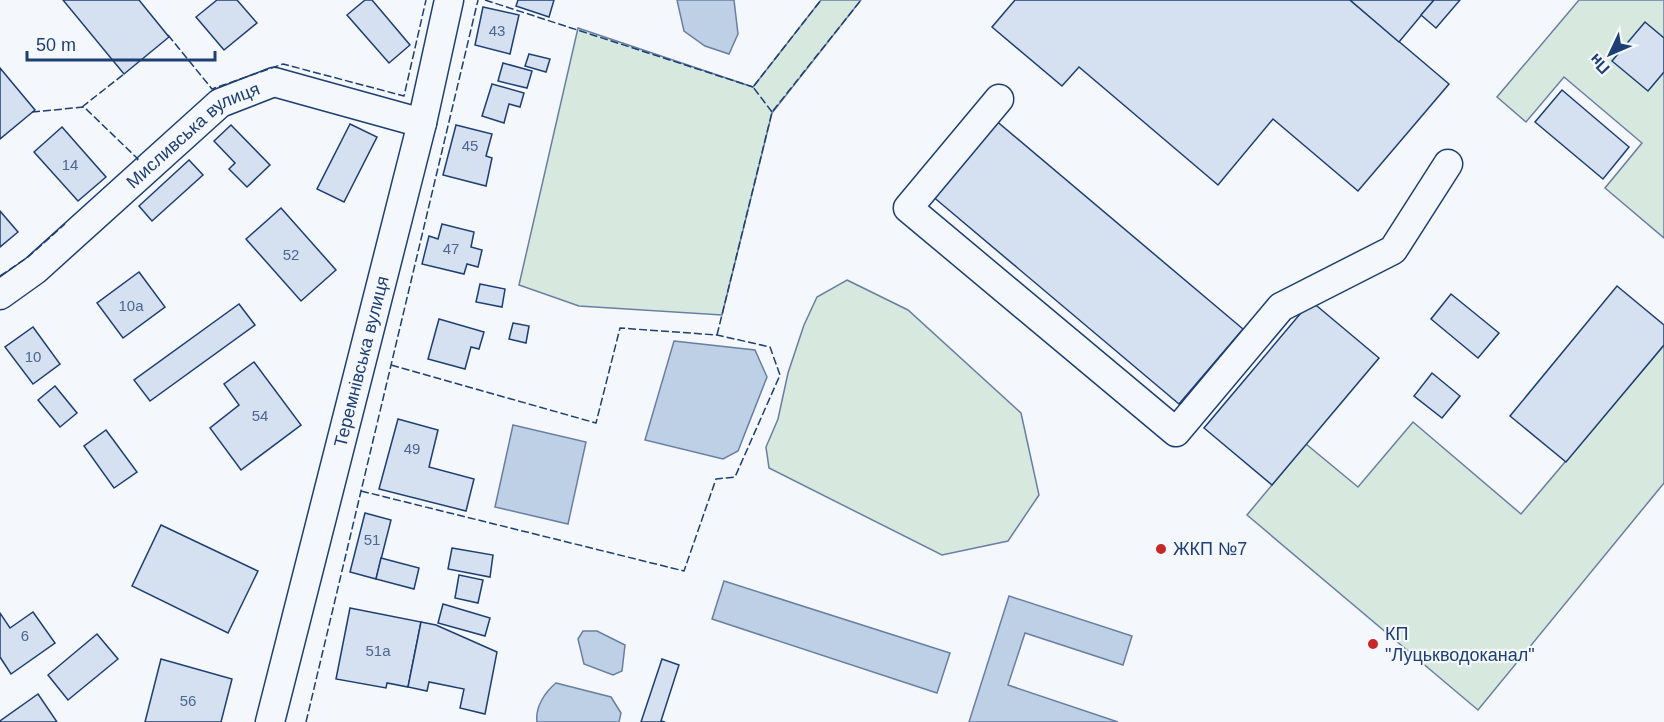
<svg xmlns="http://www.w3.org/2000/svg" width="1664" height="722" font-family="Helvetica,sans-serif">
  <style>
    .green { fill: #d7e8df; stroke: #687fa3; stroke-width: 1.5 }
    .water { fill: #bed0e5; stroke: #687fa3; stroke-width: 1.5 }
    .building { fill: #d5e0f0; stroke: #1d3f73; stroke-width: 1.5 }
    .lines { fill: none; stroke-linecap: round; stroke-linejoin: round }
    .minor-casing { stroke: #1d3f73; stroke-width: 31 }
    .minor { stroke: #f4f7fb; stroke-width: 28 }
    .fence { stroke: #1d3f73; stroke-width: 1.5; stroke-dasharray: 8 3; stroke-linecap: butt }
    .poi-dot { fill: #c62828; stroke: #f4f7fb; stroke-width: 2 }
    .labels { text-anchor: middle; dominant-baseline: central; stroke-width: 4.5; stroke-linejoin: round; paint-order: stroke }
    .number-label { font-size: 15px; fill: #4b6792 }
    .street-label { font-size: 18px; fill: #1d3f73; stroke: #f4f7fb }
    .poi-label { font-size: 18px; fill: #1d3f73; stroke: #f4f7fb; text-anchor: start }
  </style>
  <rect width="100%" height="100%" fill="#f4f7fb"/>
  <!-- green -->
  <g class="green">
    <polygon points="821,0 861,0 772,113 722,315 579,306 519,285 578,28 753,87"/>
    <polygon points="1579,0 1664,0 1664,238 1605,188 1642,143 1564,77 1526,122 1497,97"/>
    <polygon points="847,280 908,310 1021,413 1039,495 1008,541 942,555 769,468 766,447 778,419 788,373 804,325 817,297"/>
    <polygon points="1664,345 1664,483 1478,710 1247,515 1306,444 1358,487 1413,422 1521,514"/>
  </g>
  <!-- water -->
  <g class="water">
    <polygon points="677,0 734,0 738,34 729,54 705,46 684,31"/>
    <polygon points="674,341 755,350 767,377 738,451 723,459 645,440"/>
    <polygon points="513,425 586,442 568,524 495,507"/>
    <polygon points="724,581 950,653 937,693 712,619"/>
    <polygon points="1009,596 1132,636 1123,665 1025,633 1008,685 1118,722 969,722"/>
    <polygon points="583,631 597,631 625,645 622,671 613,675 584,664 578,639"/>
    <path d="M 556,683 L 611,697 L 621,713 L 619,722 L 537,722 C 535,707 545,692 556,683 Z"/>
  </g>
  <!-- building -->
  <g class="building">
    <polygon points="63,0 139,0 169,37 124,74"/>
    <polygon points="217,0 237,0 257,23 224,50 196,17"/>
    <polygon points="365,0 372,0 410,45 389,63 347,15"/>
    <polygon points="518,0 554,0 549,17 516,6"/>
    <polygon points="1015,0 1350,0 1449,84 1358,191 1273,119 1218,185 1079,67 1062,86 992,27"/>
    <polygon points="1350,0 1434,0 1399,42"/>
    <polygon points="1434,0 1460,0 1436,28 1421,15"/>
    <polygon points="483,7 519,15 510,54 475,45"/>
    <polygon points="1645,22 1664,38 1664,72 1648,91 1612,61"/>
    <polygon points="529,54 550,59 546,72 525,66"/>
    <polygon points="503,63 532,71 527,88 498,81"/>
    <polygon points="0,68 35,110 0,139"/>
    <polygon points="492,84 524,93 520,107 509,104 504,123 482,116"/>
    <polygon points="1562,90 1629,147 1603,179 1535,122"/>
    <polygon points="994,119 1243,329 1179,404 931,195"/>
    <polygon points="350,124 377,137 344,202 317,189"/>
    <polygon points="231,125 270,165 247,187 229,169 235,163 214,141"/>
    <polygon points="456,125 492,134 486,156 492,158 486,186 443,175"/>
    <polygon points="62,127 106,177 78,201 34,152"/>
    <polygon points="189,160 203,175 152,221 139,206"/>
    <polygon points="281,208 336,270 301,301 246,239"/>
    <polygon points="0,211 18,232 0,247"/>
    <polygon points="442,224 474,232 471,247 482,250 478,267 467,264 464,274 422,264 429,236 438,239"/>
    <polygon points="139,272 165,307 123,338 97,303"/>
    <polygon points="480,284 505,289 502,307 476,302"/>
    <polygon points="1617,286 1664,325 1664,345 1566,462 1510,416"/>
    <polygon points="1451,294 1499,333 1478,358 1431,319"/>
    <polygon points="1311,301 1379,358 1272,485 1204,428"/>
    <polygon points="239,304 255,325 150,401 134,380"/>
    <polygon points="439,319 484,332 479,349 471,347 465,369 428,359"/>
    <polygon points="513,323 529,326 526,343 509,339"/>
    <polygon points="33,327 60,364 33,384 5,347"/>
    <polygon points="254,362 301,425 241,470 210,428 239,405 224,384"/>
    <polygon points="1432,373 1460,396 1442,418 1414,396"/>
    <polygon points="55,386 77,413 60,427 38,400"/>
    <polygon points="398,419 438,430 429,467 474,479 466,511 379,489"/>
    <polygon points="106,430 137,472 114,488 84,446"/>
    <polygon points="365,513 391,520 376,579 350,572"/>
    <polygon points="161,525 258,571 228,633 132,586"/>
    <polygon points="452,548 493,555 490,577 448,569"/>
    <polygon points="381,558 419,568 414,589 376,579"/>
    <polygon points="459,575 483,580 478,603 455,598"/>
    <polygon points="443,604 490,618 485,636 438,623"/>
    <polygon points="350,608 421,622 408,687 387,683 386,688 336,679"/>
    <polygon points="33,612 55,643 11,674 0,657 0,613 10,628"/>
    <polygon points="421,622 436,625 497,652 485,714 460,708 464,689 429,682 427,691 408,687"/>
    <polygon points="97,634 118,659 68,700 48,675"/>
    <polygon points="161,659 232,679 221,722 145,722"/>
    <polygon points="662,659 679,665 661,721 665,722 641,722"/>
    <polygon points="38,694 57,722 0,722 0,721"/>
  </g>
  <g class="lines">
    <defs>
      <g id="minor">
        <polyline points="999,99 908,208 1176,432 1281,307 1393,250 1448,164"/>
        <path id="s1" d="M 0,295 L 35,270 L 220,103 L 274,82 L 422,123"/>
        <path id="s2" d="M 270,722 L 422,123 L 449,0"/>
      </g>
    </defs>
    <!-- minor casing -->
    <use href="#minor" class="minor-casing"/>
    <!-- minor -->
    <use href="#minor" class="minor"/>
    <!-- fence -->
    <g class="fence">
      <polyline points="485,0 753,87"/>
      <polyline points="168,35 212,89 283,64 404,96 426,0"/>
      <polyline points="82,107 124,74"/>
      <polyline points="32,112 84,107 138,159 135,162"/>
      <polyline points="772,112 753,87 821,0"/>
      <polyline points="0,276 28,257 65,224"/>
      <polyline points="717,335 772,112 861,0"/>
      <polyline points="361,491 684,571 716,479 735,477 780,375 770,347 717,335 620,328 596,423 391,365"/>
      <polyline points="306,722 478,0"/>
    </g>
  </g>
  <!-- markers -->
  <g class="poi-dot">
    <circle cx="1161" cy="549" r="6"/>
    <circle cx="1373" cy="644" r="6"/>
  </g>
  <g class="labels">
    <!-- number labels -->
    <g class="number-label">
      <text x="497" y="30">43</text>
      <text x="470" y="145">45</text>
      <text x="70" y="164">14</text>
      <text x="451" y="248">47</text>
      <text x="291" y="254">52</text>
      <text x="131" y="305">10а</text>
      <text x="33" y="356">10</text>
      <text x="260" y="415">54</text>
      <text x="412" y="448">49</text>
      <text x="372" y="539">51</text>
      <text x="25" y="635">6</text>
      <text x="378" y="650">51а</text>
      <text x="188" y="700">56</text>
    </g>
    <!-- street labels -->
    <g class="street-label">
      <text stroke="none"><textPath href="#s1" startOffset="252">Мисливська вулиця</textPath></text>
      <text stroke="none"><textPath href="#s2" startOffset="372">Теремнівська вулиця</textPath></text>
    </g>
    <!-- poi labels -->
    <g class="poi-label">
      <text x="1173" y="549">ЖКП №7</text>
      <text x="1385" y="634">КП<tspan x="1385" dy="21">"Луцькводоканал"</tspan></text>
    </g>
  </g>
  <!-- north arrow -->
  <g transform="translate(1610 54) rotate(226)" stroke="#f4f7fb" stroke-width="4.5" paint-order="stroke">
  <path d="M0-4.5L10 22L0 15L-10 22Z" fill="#1d3f73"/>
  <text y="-9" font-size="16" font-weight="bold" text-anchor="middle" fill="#1d3f73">Пн</text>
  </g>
  <!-- scale -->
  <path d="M27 51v9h188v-9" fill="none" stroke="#1d3f73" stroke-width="3"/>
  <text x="36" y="51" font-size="18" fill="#1d3f73" stroke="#f4f7fb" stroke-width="4.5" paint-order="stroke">50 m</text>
</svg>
